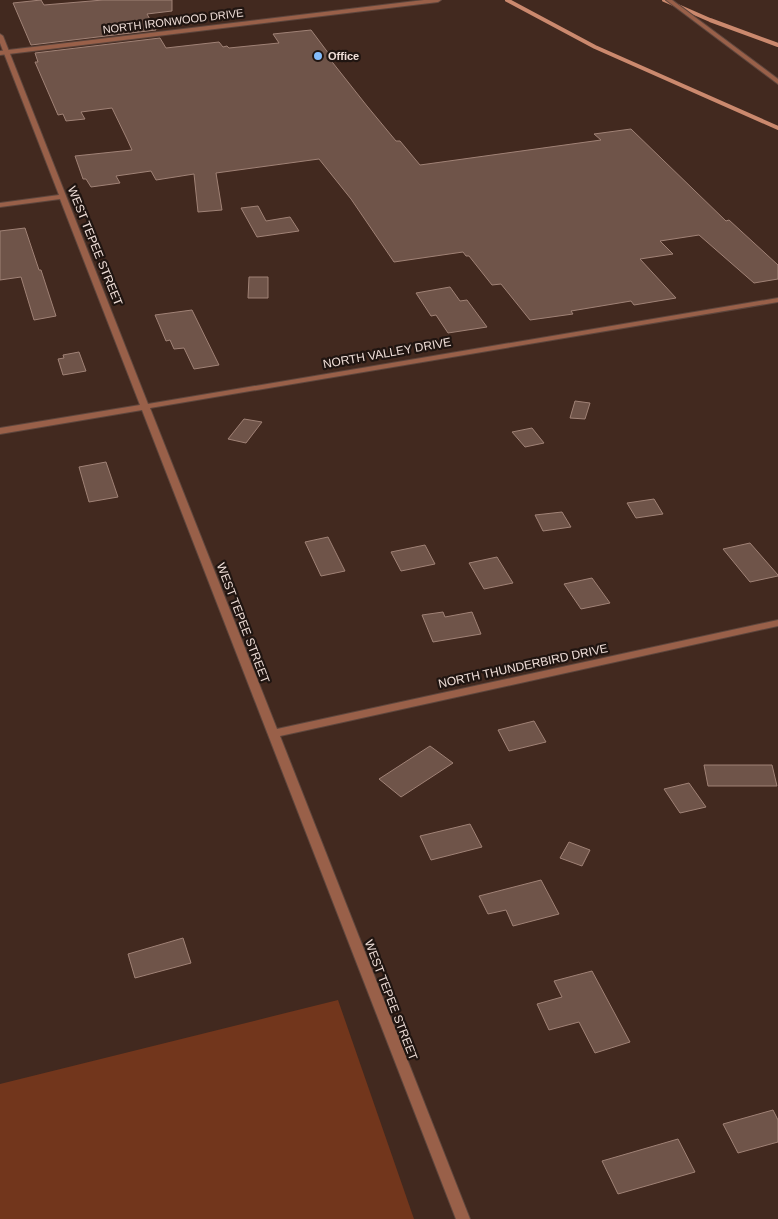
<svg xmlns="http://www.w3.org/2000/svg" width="778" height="1219" font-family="Helvetica,sans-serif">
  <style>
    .green { fill: #72361c }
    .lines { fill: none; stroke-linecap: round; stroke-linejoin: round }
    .stream { stroke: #cb896e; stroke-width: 4 }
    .building { fill: #6f5449; stroke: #a08276 }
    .minor-casing { stroke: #5e463d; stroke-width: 2 }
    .tertiary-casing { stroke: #5e463d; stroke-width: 2 }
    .minor { fill: #996049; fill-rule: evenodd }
    .tertiary { fill: #996049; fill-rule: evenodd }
    .poi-dot { fill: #84bcfb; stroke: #201511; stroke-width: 2 }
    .labels { text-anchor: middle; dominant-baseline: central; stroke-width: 4.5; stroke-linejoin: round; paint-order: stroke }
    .far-street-label { font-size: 11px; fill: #efded8; stroke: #201511 }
    .far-poi-label { font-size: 11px; font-weight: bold; fill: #efded8; stroke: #201511; text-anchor: start }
    .street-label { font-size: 12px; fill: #efded8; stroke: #201511 }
  </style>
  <rect width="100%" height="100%" fill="#42291f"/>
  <!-- green -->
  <polygon class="green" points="338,1000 414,1219 0,1219 0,1084"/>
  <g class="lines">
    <!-- stream -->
    <g class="stream">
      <polyline points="507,0 595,47 778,128"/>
      <polyline points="664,0 710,20 778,45"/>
    </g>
  </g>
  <!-- building -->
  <g class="building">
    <polygon points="41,0 44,5 103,0 172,0 172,11 147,14 156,30 31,45 13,3"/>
    <polygon points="311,30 332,58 329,58 367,106 396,141 400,141 420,165 601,140 594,134 631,129 726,221 729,220 778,265 778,279 754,283 699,235 660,241 673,254 640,259 676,298 634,305 631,301 571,311 573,314 530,320 501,284 492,285 469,256 466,256 463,252 394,262 351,199 319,159 216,173 222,210 198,212 194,174 156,180 151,171 116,176 120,183 91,187 86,179 83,179 75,156 132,150 127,139 112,108 81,112 85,119 66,121 63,114 58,115 35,62 38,62 35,53 160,38 166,48 219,42 223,47 227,46 229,48 279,43 273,34"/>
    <polygon points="258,206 266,221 290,217 299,231 257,237 241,208"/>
    <polygon points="25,228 39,270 41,270 56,316 34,320 21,277 0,280 0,231"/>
    <polygon points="249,277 268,277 268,298 248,298"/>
    <polygon points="450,287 460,301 467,300 487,327 448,333 436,315 431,316 416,293"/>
    <polygon points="192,310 219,365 194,369 184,348 174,349 170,340 166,341 155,315"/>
    <polygon points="79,352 86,371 63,375 58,359 64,358 63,355"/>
    <polygon points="575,401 590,403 585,419 570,418"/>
    <polygon points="244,419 262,422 246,443 228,439"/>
    <polygon points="532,428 544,443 525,447 512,432"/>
    <polygon points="106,462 118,497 89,502 79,467"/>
    <polygon points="654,499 663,514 636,518 627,503"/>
    <polygon points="562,512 571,527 543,531 535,515"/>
    <polygon points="328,537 345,571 321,576 305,542"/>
    <polygon points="750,543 778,575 778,576 750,582 723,549"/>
    <polygon points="425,545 435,564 401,571 391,552"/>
    <polygon points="497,557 513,583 484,589 469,563"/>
    <polygon points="592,578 610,603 581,609 564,584"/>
    <polygon points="443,612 445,617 472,612 481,634 433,642 422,615"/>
    <polygon points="534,721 546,742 509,751 498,730"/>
    <polygon points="430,746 453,763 401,797 379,779"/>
    <polygon points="704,765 772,765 777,786 708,786"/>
    <polygon points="689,783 706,807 680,813 664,789"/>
    <polygon points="470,824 482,847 431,860 420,836"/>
    <polygon points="569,842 590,850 582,866 560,858"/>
    <polygon points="541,880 559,914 513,926 506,910 488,914 479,896"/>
    <polygon points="183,938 191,963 135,978 128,954"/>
    <polygon points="592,971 630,1042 595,1053 579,1022 549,1030 537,1004 562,997 554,981"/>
    <polygon points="773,1110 778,1120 778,1142 738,1153 723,1124"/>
    <polygon points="678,1139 695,1172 618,1194 602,1161"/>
  </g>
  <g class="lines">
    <defs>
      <g id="minor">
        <polygon points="666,0 672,0 778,79 778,84"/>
        <polygon points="0,34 3,36 148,404 778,298 778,302 150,408 277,729 778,620 778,626 280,736 470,1219 456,1219 142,410 0,434 0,428 140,405 60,199 0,207 0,203 59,195 0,43"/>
      </g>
      <polygon id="tertiary" points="424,0 441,0 438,2 0,55 0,51"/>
    </defs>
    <!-- minor casing -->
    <use href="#minor" class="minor-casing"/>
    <!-- tertiary casing -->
    <use href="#tertiary" class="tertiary-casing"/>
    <!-- minor -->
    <use href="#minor" class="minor"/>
    <!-- tertiary -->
    <use href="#tertiary" class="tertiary"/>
  </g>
  <!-- markers -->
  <circle class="poi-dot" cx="318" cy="56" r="5"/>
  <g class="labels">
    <!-- far-street labels -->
    <g class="far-street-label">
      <text transform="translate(173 21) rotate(-7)">NORTH IRONWOOD DRIVE</text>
    </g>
    <!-- far-poi labels -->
    <g class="far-poi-label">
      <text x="328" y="56">Office</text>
    </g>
    <!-- street labels -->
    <g class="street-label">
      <text transform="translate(95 246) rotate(68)">WEST TEPEE STREET</text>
      <text transform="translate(387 353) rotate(-10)">NORTH VALLEY DRIVE</text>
      <text transform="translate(243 623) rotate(69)">WEST TEPEE STREET</text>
      <text transform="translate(523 666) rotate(-12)">NORTH THUNDERBIRD DRIVE</text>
      <text transform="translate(391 1000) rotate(69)">WEST TEPEE STREET</text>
    </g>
  </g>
</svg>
